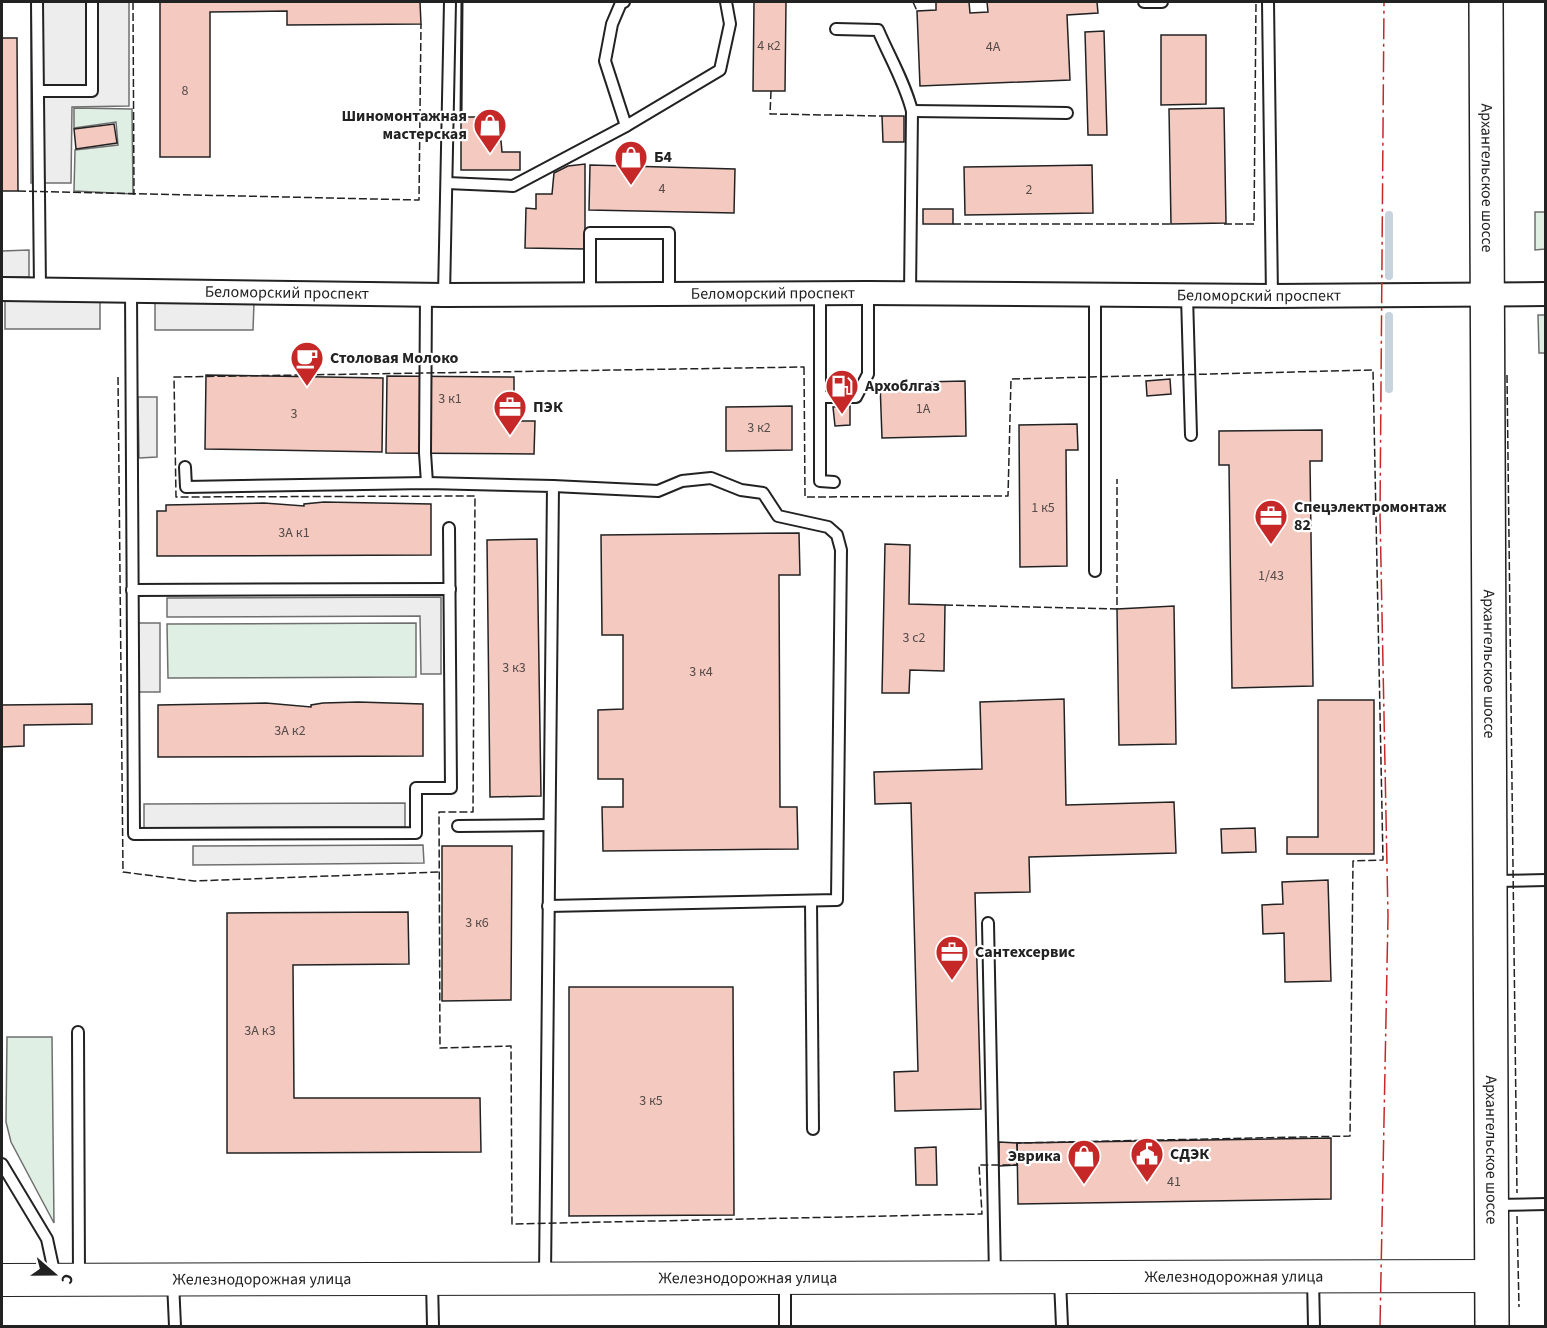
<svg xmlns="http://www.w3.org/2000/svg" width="1547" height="1328" font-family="'Source Sans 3',sans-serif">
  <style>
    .green { fill: #e0efe3; stroke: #6f6f6f; stroke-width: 1.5 }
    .parking { fill: #ededed; stroke: #6f6f6f; stroke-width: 1.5 }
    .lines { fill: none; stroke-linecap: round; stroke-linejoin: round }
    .stream { stroke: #c7d3dd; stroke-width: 8 }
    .building { fill: #f3c9c0; stroke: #222; stroke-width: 1.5 }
    .service-casing { stroke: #222; stroke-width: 14 }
    .minor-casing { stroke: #222; stroke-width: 26 }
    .secondary-casing { stroke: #222; stroke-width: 34 }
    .primary-casing { stroke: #222; stroke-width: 36 }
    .service { stroke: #fff; stroke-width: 10 }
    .minor { stroke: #fff; stroke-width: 22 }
    .secondary { stroke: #fff; stroke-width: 32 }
    .primary { stroke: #fff; stroke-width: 33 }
    .fence { stroke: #222; stroke-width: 1.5; stroke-dasharray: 8 3; stroke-linecap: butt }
    .wall { stroke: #222; stroke-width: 3 }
    .power { stroke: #c62828; stroke-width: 1.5; stroke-dasharray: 21 4.5 3 4.5; stroke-linecap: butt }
    .labels { text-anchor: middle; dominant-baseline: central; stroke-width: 4.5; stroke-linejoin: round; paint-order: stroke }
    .number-label { font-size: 14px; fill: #564c4a }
    .poi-label { font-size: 16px; font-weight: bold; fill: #222; stroke: #fff; text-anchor: start }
    .street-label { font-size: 16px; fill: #222; stroke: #fff }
  </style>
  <rect width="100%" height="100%" fill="#fff"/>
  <!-- green -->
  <g class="green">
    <polygon points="74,108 132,109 133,194 74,191 75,150 118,145 116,122 74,128"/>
    <polygon points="1535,212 1545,212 1545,249 1535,250"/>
    <polygon points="1538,315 1545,315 1545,353 1539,353"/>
    <polygon points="416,623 416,677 168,678 167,624"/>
    <polygon points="7,1037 52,1037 54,1223 11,1142 6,1122"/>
  </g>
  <!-- parking -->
  <g class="parking">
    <polygon points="31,2 129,2 129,106 72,107 71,183 31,183"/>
    <polygon points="29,250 29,277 2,277 2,251"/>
    <polygon points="5,301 100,302 100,329 5,329"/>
    <polygon points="155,302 254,303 253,330 155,330"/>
    <polygon points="138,397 157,397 157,457 139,458"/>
    <polygon points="441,597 441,674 421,674 420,616 167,617 167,598"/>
    <rect x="138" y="623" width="22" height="69"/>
    <polygon points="405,803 405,827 144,828 144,804"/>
    <polygon points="423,845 424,863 193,865 193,846"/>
  </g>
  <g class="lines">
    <!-- stream -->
    <g class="stream">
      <polyline points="1389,215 1389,276"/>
      <polyline points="1389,389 1389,316"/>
    </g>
  </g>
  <!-- building -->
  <g class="building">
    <polygon points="160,2 420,2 421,24 287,25 287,11 210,12 210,157 160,157"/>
    <polygon points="754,2 786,2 785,91 753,91"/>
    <polygon points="936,2 969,2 970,13 988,12 987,2 1097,2 1098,13 1067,15 1070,80 920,86 917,11 936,10"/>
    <polygon points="1104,31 1107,135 1088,135 1085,32"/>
    <polygon points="1161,35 1206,35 1206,104 1161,105"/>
    <polygon points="2,38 17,38 18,191 2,191"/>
    <polygon points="1224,108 1226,223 1171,224 1169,109"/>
    <polygon points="882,116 904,116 904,142 883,142"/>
    <polygon points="461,117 485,117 485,141 501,141 502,152 520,152 520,170 461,170"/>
    <polygon points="114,124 117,143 76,149 74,129"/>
    <polygon points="585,164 585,249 525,248 526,208 536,209 536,194 552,194 554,173 568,166"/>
    <polygon points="590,165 735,169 734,213 589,210"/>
    <polygon points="1092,165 1093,213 965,215 964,167"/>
    <rect x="923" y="209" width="30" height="15"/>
    <polygon points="206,375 383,378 382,452 205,449"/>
    <polygon points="387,376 514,377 514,421 535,421 534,454 386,453"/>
    <polygon points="1170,379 1171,394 1147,396 1146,381"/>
    <polygon points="965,381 966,436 882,438 880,383"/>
    <polygon points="792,406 792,450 726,451 726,407"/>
    <polygon points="850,406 850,425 835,426 833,407"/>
    <polygon points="1077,424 1078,450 1066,450 1067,566 1020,567 1019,425"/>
    <polygon points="1322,430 1322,461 1310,461 1313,686 1232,688 1229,465 1219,465 1219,431"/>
    <polygon points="324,502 431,504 431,555 157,556 157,511 166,511 166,505 264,503 304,506 304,504"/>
    <polygon points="799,533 800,575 779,575 780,807 797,807 798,849 603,851 602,807 623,807 623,779 598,779 598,710 623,709 623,635 602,635 601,535"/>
    <polygon points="537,539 541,796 490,797 487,540"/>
    <polygon points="885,544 910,545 909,604 945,605 944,671 910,670 909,693 882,693"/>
    <polygon points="1174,606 1176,744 1119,745 1117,609"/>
    <polygon points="1064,699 1066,805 1174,802 1176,853 1029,857 1030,892 975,893 981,1109 895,1111 894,1072 918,1071 911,803 875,804 874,772 982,769 980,702"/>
    <polygon points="1318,700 1374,700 1374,854 1287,854 1287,837 1318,837"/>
    <polygon points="358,702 423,704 423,756 158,757 158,705 266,703 311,707 311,705 323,703"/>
    <polygon points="92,704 92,724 24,725 24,746 2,747 2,705"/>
    <polygon points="1255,828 1256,852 1222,853 1221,829"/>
    <polygon points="442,846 512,846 511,1000 442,1001"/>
    <polygon points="1328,880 1331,981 1285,982 1284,933 1263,934 1262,905 1283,904 1282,882"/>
    <polygon points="408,912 409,964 293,965 294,1098 480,1098 481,1152 227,1153 227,913"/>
    <polygon points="569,987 733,987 734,1215 569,1216"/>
    <polygon points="1331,1138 1331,1199 1018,1204 1017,1143"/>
    <polygon points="999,1142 1017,1143 1017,1165 999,1166"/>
    <polygon points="936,1147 937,1185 916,1185 915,1148"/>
  </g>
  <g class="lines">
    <defs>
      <g id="service">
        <polyline points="37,2 40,289"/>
        <polyline points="624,2 621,3 612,24 605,61 626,126"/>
        <polyline points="1144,2 1162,2"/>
        <polyline points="1268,2 1272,296"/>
        <path d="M 836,29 L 878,30 C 890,58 905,83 912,111 L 910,294"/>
        <polyline points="38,91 92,91 92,2"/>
        <polyline points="912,111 1067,113"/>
        <polyline points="447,183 513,186 626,126 720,70 730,24 726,2"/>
        <polyline points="131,291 134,834 416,833 416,788 451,788 449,528"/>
        <polyline points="820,293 820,481 834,482"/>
        <polyline points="426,294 425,453 427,483"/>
        <polyline points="590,294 590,233 669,233 669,294"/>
        <polyline points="444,295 450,2"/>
        <polyline points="1095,295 1095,571"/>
        <polyline points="1187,296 1191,435"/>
        <polyline points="820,397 856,397 868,374 868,293"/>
        <polyline points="185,467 186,487 427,483 553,486 545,1276"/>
        <polyline points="132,590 450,589"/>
        <polyline points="458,826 549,825"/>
        <polyline points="1494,881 1546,880"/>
        <polyline points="811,901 813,1129"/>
        <polyline points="548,906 837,900 841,550 837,535 828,527 778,516 763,493 741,490 711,478 682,481 658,491 553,486"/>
        <polyline points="988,923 995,1275"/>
        <polyline points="78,1032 79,1276"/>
        <polyline points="2,1164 47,1239 55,1276"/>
        <polyline points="1495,1205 1546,1204"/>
        <polyline points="1313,1279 1314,1326"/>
        <polyline points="432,1281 433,1326"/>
        <polyline points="1060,1281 1062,1326"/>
        <polyline points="173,1282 175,1326"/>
        <polyline points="785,1326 785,1282"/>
      </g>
      <g id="minor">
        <path id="s1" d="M 2,289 L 444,295 L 868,293 L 1272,296 L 1546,294"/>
      </g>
      <g id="secondary">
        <path id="s2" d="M 2,1280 L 1492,1276"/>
      </g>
      <g id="primary">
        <path id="s3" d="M 1486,2 L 1492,1326"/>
      </g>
    </defs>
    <!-- service casing -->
    <use href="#service" class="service-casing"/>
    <!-- minor casing -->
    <use href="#minor" class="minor-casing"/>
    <!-- secondary casing -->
    <use href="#secondary" class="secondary-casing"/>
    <!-- primary casing -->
    <use href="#primary" class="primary-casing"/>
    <!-- service -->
    <use href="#service" class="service"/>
    <!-- minor -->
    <use href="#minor" class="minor"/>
    <!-- secondary -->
    <use href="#secondary" class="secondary"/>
    <!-- primary -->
    <use href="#primary" class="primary"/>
    <!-- fence -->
    <g class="fence">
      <polyline points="133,2 134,195"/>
      <polyline points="913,2 917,11"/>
      <polyline points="771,91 770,114 882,116"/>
      <polyline points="18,191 419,200 421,24"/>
      <polyline points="953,224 1173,224"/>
      <polyline points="1224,224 1254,224 1256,2"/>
      <polygon points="804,367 805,497 1008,496 1011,379 1373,370 1383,860 1353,861 1350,1136 1017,1143 1017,1165 979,1165 982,1214 512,1224 511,1046 440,1048 439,812 473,812 475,496 176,497 174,377"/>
      <polyline points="1507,375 1517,1193"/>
      <polyline points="118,377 123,872 194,881 439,872"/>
      <polyline points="945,605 1117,609 1117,479"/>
      <polyline points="1517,1216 1519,1307"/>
    </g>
    <!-- wall -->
    <polyline class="wall" points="461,117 462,2"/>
    <!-- power -->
    <polyline class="power" points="1380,1326 1388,916 1380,514 1384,2"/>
  </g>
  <!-- icons -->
  <defs>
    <symbol id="shop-pin" viewBox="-11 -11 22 30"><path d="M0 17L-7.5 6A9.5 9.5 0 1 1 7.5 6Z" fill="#c62828" stroke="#fff"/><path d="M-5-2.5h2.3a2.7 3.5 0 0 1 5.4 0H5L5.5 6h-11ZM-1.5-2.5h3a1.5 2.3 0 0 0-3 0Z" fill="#fff"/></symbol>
    <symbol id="cafe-pin" viewBox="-11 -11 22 30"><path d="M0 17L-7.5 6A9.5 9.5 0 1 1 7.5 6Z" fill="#c62828" stroke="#fff"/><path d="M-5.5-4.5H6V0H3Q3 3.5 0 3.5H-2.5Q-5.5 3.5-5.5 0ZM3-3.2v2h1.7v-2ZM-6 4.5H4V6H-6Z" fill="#fff"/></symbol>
    <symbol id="fuel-pin" viewBox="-11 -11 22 30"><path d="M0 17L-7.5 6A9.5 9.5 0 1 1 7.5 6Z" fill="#c62828" stroke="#fff"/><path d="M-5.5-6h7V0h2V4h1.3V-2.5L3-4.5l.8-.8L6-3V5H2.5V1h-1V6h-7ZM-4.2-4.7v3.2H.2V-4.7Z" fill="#fff"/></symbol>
    <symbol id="office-pin" viewBox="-11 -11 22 30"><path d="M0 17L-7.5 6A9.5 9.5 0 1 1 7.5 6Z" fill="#c62828" stroke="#fff"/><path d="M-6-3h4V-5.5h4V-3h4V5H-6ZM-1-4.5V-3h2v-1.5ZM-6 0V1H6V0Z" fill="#fff"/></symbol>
    <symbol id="civic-pin" viewBox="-11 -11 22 30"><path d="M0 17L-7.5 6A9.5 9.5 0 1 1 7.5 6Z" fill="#c62828" stroke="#fff"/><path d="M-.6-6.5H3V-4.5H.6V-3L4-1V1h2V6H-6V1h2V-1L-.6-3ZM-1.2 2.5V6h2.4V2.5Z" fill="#fff"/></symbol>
  </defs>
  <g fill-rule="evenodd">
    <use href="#shop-pin" x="471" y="106" width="38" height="52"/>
    <use href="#shop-pin" x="612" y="138" width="38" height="52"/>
    <use href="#cafe-pin" x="288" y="339" width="38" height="52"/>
    <use href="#fuel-pin" x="823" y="367" width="38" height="52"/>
    <use href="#office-pin" x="491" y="388" width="38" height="52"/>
    <use href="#office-pin" x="1252" y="497" width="38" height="52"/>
    <use href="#office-pin" x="933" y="933" width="38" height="52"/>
    <use href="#civic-pin" x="1128" y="1135" width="38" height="52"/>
    <use href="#shop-pin" x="1065" y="1137" width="38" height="52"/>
  </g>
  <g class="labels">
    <!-- number labels -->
    <g class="number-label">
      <text x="769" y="46">4 к2</text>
      <text x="993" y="47">4А</text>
      <text x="185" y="91">8</text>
      <text x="662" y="189">4</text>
      <text x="1029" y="190">2</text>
      <text x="450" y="399">3 к1</text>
      <text x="923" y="409">1А</text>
      <text x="294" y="414">3</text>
      <text x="759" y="428">3 к2</text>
      <text x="1043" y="508">1 к5</text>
      <text x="294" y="533">3А к1</text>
      <text x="1271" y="576">1/43</text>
      <text x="914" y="638">3 с2</text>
      <text x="514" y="668">3 к3</text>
      <text x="701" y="672">3 к4</text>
      <text x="290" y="731">3А к2</text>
      <text x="477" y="923">3 к6</text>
      <text x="260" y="1031">3А к3</text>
      <text x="651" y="1101">3 к5</text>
      <text x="1174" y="1182">41</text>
    </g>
    <!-- poi labels -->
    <g class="poi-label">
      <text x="467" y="116" text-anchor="end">Шиномонтажная<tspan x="467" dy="18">мастерская</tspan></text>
      <text x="654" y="157">Б4</text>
      <text x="330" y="358">Столовая Молоко</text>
      <text x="865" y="386">Архоблгаз</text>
      <text x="533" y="407">ПЭК</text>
      <text x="1294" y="507">Спецэлектромонтаж<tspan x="1294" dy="18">82</tspan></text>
      <text x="975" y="952">Сантехсервис</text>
      <text x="1170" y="1154">СДЭК</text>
      <text x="1061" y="1156" text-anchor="end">Эврика</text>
    </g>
    <!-- street labels -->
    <g class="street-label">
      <text stroke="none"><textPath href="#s3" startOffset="176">Архангельское шоссе</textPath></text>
      <text stroke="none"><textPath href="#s1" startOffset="285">Беломорский проспект</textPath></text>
      <text stroke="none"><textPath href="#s1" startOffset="771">Беломорский проспект</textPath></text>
      <text stroke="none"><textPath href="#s1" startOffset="1257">Беломорский проспект</textPath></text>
      <text stroke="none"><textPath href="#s3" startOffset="662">Архангельское шоссе</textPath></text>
      <text stroke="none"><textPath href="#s3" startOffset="1148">Архангельское шоссе</textPath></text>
      <text stroke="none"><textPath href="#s2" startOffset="1232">Железнодорожная улица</textPath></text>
      <text stroke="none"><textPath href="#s2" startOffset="746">Железнодорожная улица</textPath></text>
      <text stroke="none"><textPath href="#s2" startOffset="260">Железнодорожная улица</textPath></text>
    </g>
  </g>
  <!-- border -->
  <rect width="1547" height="1328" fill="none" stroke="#222222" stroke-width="6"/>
  <!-- north arrow -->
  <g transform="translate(54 1274) rotate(110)" stroke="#ffffff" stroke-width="4.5" paint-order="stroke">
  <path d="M0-4.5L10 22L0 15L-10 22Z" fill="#222222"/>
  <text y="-9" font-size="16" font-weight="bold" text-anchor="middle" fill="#222222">С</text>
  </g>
</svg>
